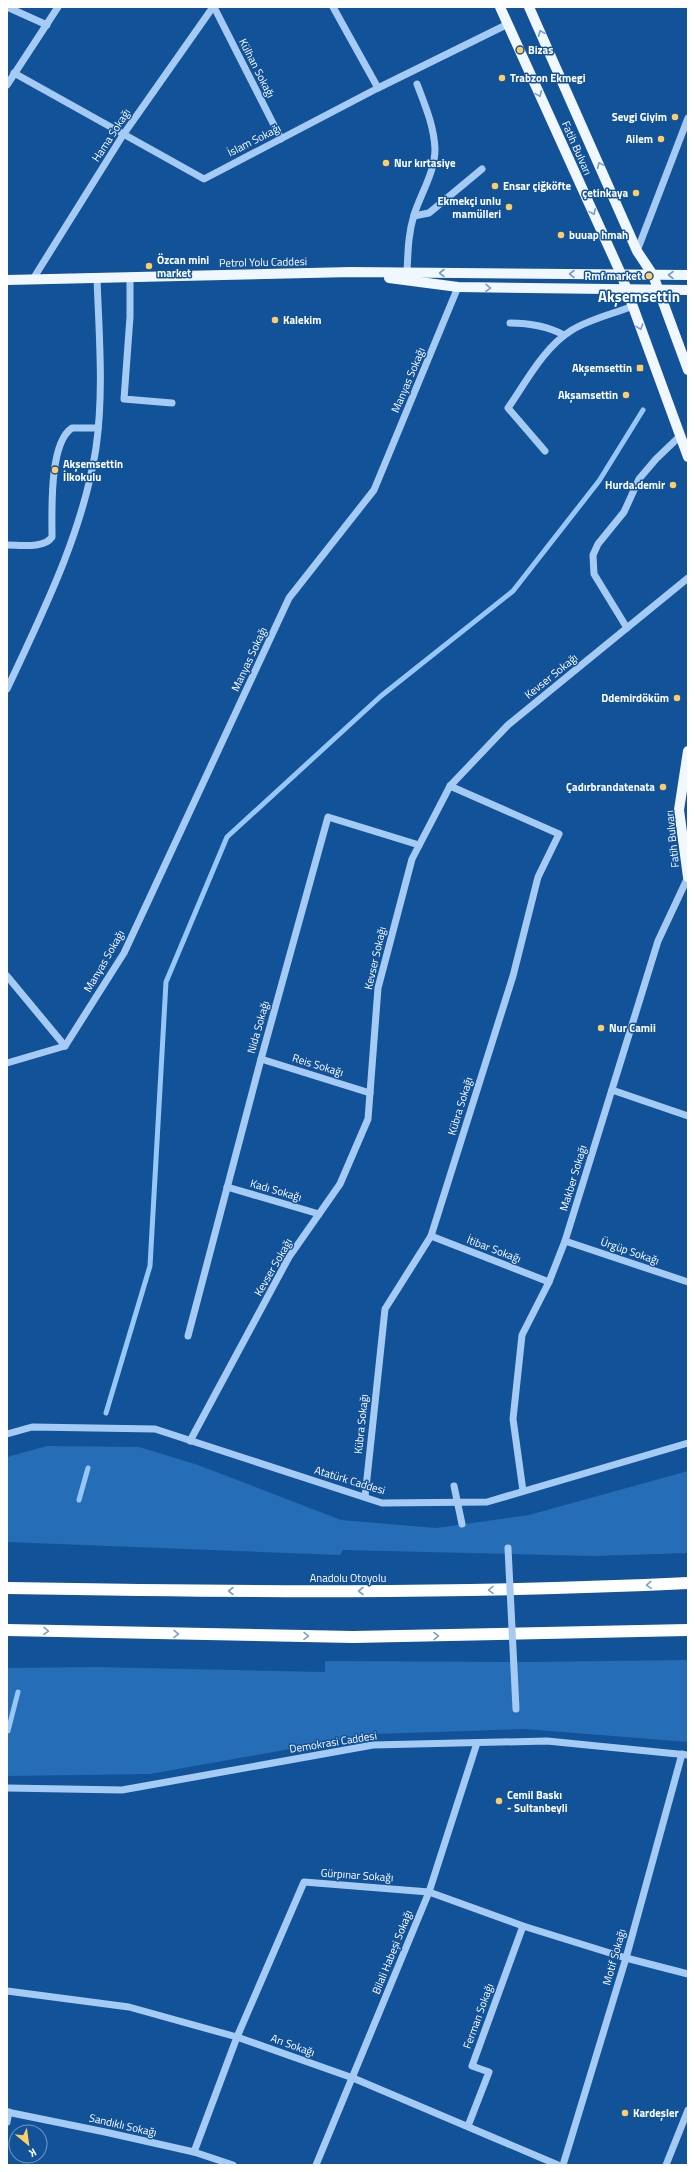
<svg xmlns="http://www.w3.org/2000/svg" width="695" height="2172" font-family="'Titillium Web',sans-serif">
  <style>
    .grass { fill: #256db7 }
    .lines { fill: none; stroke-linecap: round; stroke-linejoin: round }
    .stream { stroke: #96c7f7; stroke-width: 5 }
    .minor { stroke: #a5cbf4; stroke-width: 7 }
    .major { stroke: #f1f7ff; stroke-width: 10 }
    .highway { stroke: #fff; stroke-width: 12 }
    .minor-bridge { stroke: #a5cbf4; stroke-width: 7 }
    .oneway { stroke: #769cc7 }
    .oneway2 { stroke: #7da0c7 }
    .poi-dot { fill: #ffcd67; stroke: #125299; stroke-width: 1.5 }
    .labels { text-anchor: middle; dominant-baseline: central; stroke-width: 3; stroke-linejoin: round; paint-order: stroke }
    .poi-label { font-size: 11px; font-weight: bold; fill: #fff; stroke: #125299; text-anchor: start }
    .street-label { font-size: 11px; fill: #fff; stroke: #125299 }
    .district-label { font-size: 15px; font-weight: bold; fill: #fff; stroke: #125299 }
  </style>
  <rect width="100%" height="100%" fill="#125299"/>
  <!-- grass -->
  <g class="grass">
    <polygon points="47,1446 139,1447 198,1465 341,1520 436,1528 529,1515 688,1471 688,1553 594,1556 343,1550 340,1555 7,1542 7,1457"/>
    <polygon points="688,1660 688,1742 525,1729 374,1734 150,1774 7,1776 7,1668 95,1667 325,1672 325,1661 530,1662"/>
  </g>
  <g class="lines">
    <!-- stream -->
    <g class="stream">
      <polyline points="106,1413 150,1266 166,982 227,837 381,696 513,591 599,481 643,410"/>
      <polyline points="79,1500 88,1468"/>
      <polyline points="8,1731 18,1692"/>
    </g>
    <!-- minor -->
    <g class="minor">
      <polyline points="7,7 47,25"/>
      <polyline points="214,7 281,139"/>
      <polyline points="333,7 378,88"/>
      <polyline points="14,73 204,179 378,88 508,24"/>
      <polyline points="7,85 58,7"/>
      <polyline points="414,216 429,213 482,169"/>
      <polyline points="637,251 688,118"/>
      <path d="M 407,272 C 408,253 408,234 414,215 C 421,193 435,172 435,149 C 434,126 425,105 417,84"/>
      <polyline points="130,278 130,317 124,399 172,403"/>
      <polyline points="33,279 123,135 213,7"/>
      <path d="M 510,323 C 530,323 547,326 564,335"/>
      <path d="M 545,451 L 508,408 C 526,382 544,347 572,330 C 590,319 613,314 633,306"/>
      <path d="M 7,545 C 20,545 44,549 52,537 C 52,511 49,443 72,428 L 98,428"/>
      <polyline points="627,628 594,574 593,555 598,544 624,512 639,479 656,459 680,436"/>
      <path d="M 7,689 C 43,612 83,532 96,448 C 104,392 99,335 97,278"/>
      <polyline points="7,976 65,1046 7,1063"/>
      <polyline points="65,1046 124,953 289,598 374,490 458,287"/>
      <polyline points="261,1059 370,1093"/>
      <polyline points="612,1090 688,1116"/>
      <polyline points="227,1187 319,1214"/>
      <polyline points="431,1236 549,1282"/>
      <polyline points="565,1241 688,1282"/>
      <polyline points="188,1336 261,1059 328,817 419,845"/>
      <polyline points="7,1434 32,1427 155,1429 382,1503 487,1502 688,1443"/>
      <polyline points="190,1441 289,1257 340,1184 368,1119 378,988 412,859 450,786 508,725 688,578"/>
      <polyline points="523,1491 513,1419 522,1335 549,1282 565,1241 658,941 688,877"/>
      <polyline points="365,1497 385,1309 431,1236 513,976 538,877 559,834 450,786"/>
      <polyline points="7,1788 122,1790 373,1745 547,1741 688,1755"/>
      <polyline points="7,1991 129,2007 237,2037 353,2078 558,2165"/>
      <polyline points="7,2112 105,2132 194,2152 233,2165"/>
      <polyline points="7,2122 9,2112"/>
      <polyline points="468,2126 489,2072 472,2066 523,1926"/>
      <polyline points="194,2152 237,2037 304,1882 429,1892 523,1926 626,1958 688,1974"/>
      <polyline points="316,2165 429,1892 477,1743"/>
      <polyline points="563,2165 626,1958 682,1754"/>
      <polyline points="666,2165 688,2110"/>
    </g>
    <!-- major -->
    <g class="major">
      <polyline points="500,7 621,274 688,457"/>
      <polyline points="529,7 637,251 653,275 688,370"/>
      <polyline points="389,278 458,287 688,290"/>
      <polyline points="7,280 352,272 688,275"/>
      <polyline points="688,751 679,810 688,877"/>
    </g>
    <!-- highway -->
    <g class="highway">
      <path d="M 7,1588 C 234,1592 461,1594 688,1583"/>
      <polyline points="7,1630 353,1637 688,1630"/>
    </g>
    <!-- minor-bridge -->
    <g class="minor-bridge">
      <polyline points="454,1486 462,1524"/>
      <polyline points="508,1548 516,1709"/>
    </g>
  </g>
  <!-- one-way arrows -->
  <defs><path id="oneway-chevron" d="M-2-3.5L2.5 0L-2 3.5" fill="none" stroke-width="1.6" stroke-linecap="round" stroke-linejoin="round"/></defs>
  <g class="oneway">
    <use href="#oneway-chevron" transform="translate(541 33) rotate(-114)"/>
    <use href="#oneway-chevron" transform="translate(539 94) rotate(66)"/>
    <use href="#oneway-chevron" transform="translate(600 165) rotate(-114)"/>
    <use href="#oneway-chevron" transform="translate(593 212) rotate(66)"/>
    <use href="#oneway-chevron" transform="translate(442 273) rotate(-180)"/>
    <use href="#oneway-chevron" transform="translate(572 274) rotate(-180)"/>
    <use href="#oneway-chevron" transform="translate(671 275) rotate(180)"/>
    <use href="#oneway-chevron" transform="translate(488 288) rotate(1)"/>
    <use href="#oneway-chevron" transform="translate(640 327) rotate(70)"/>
  </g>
  <g class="oneway2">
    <use href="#oneway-chevron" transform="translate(649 1585) rotate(177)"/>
    <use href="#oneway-chevron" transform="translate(491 1590) rotate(179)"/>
    <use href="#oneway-chevron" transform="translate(231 1591) rotate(180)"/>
    <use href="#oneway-chevron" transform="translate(361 1591) rotate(180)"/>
    <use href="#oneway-chevron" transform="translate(46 1631) rotate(1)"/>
    <use href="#oneway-chevron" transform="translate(176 1634) rotate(1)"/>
    <use href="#oneway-chevron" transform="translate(306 1636) rotate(1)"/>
    <use href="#oneway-chevron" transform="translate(436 1636) rotate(-1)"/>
  </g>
  <!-- markers -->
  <g class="poi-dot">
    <circle cx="520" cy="50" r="4"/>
    <circle cx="502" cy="78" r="4"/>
    <circle cx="675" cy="117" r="4"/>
    <circle cx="661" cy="139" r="4"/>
    <circle cx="386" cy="163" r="4"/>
    <circle cx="495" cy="186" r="4"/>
    <circle cx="636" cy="193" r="4"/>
    <circle cx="509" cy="207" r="4"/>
    <circle cx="561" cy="235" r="4"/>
    <circle cx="149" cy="266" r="4"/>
    <circle cx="649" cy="276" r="4"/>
    <circle cx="275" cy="320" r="4"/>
    <rect x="636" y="364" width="8" height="8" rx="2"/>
    <circle cx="626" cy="395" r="4"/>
    <circle cx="55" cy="470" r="4"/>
    <circle cx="673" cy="485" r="4"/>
    <circle cx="677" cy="698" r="4"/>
    <circle cx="663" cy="787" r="4"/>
    <circle cx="601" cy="1028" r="4"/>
    <circle cx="499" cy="1801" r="4"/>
    <circle cx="625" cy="2113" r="4"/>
  </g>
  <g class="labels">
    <!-- poi labels -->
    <g class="poi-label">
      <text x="528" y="50">Bizas</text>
      <text x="510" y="78">Trabzon Ekmegi</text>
      <text x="667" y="117" text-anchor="end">Sevgi Giyim</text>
      <text x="653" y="139" text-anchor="end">Ailem</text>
      <text x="394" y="163">Nur kırtasiye</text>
      <text x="503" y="186">Ensar çiğköfte</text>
      <text x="628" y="193" text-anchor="end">çetinkaya</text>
      <text x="501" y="201" text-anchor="end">Ekmekçi unlu<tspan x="501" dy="13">mamülleri</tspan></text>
      <text x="569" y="235">buuap hmah</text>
      <text x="157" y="260">Özcan mini<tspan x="157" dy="13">market</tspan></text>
      <text x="641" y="276" text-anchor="end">Rmf market</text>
      <text x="283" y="320">Kalekim</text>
      <text x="632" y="368" text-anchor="end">Akşemsettin</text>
      <text x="618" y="395" text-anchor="end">Akşamsettin</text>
      <text x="63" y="464">Akşemsettin<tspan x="63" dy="13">İlkokulu</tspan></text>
      <text x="665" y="485" text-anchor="end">Hurda.demir</text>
      <text x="669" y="698" text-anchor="end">Ddemirdöküm</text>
      <text x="655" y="787" text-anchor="end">Çadırbrandatenata</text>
      <text x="609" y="1028">Nur Camii</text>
      <text x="507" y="1795">Cemil Baskı<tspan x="507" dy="13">- Sultanbeyli</tspan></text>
      <text x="633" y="2113">Kardeşler</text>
    </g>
    <!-- street labels -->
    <g class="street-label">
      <text transform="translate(257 68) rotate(63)">Külhan Sokağı</text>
      <text transform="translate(111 135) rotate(-57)">Hama Sokağı</text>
      <text transform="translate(254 140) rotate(-27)">İslam Sokağı</text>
      <text transform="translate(577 148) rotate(66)">Fatih Bulvarı</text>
      <text transform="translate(263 262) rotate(-1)">Petrol Yolu Caddesi</text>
      <text transform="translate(408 380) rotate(-67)">Manyas Sokağı</text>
      <text transform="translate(249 659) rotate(-65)">Manyas Sokağı</text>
      <text transform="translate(551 676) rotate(-39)">Kevser Sokağı</text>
      <text transform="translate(672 839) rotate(-96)">Fatih Bulvarı</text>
      <text transform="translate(375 958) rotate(-77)">Kevser Sokağı</text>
      <text transform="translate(104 961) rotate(-60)">Manyas Sokağı</text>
      <text transform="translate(258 1027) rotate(-74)">Nida Sokağı</text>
      <text transform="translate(318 1065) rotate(17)">Reis Sokağı</text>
      <text transform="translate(460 1106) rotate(-73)">Kübra Sokağı</text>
      <text transform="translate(573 1178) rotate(-73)">Makber Sokağı</text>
      <text transform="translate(276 1190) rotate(16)">Kadı Sokağı</text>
      <text transform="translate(494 1249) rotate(21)">İtibar Sokağı</text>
      <text transform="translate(630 1251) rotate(19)">Ürgüp Sokağı</text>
      <text transform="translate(273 1267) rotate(-60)">Kevser Sokağı</text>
      <text transform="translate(361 1424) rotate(-84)">Kübra Sokağı</text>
      <text transform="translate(350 1480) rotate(17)">Atatürk Caddesi</text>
      <text x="348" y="1578">Anadolu Otoyolu</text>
      <text transform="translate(333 1742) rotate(-9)">Demokrasi Caddesi</text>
      <text transform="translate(357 1875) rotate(4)">Gürpınar Sokağı</text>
      <text transform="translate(392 1952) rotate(-68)">Bilali Habeşi Sokağı</text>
      <text transform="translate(614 1957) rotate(-74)">Motif Sokağı</text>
      <text transform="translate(478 2016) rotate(-70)">Ferman Sokağı</text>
      <text transform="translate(293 2045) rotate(20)">Arı Sokağı</text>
      <text transform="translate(123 2125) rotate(13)">Sandıklı Sokağı</text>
    </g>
    <!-- district labels -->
    <g class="district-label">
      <text x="639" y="296">Akşemsettin</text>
    </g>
  </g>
  <!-- border -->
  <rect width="695" height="2172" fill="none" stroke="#ffffff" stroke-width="16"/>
  <!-- north arrow -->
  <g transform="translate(28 2144) rotate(151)"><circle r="19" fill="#125299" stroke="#7197c2"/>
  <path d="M0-3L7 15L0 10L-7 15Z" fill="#ffcd67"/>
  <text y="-6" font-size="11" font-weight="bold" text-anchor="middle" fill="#ffffff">K</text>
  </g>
</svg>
